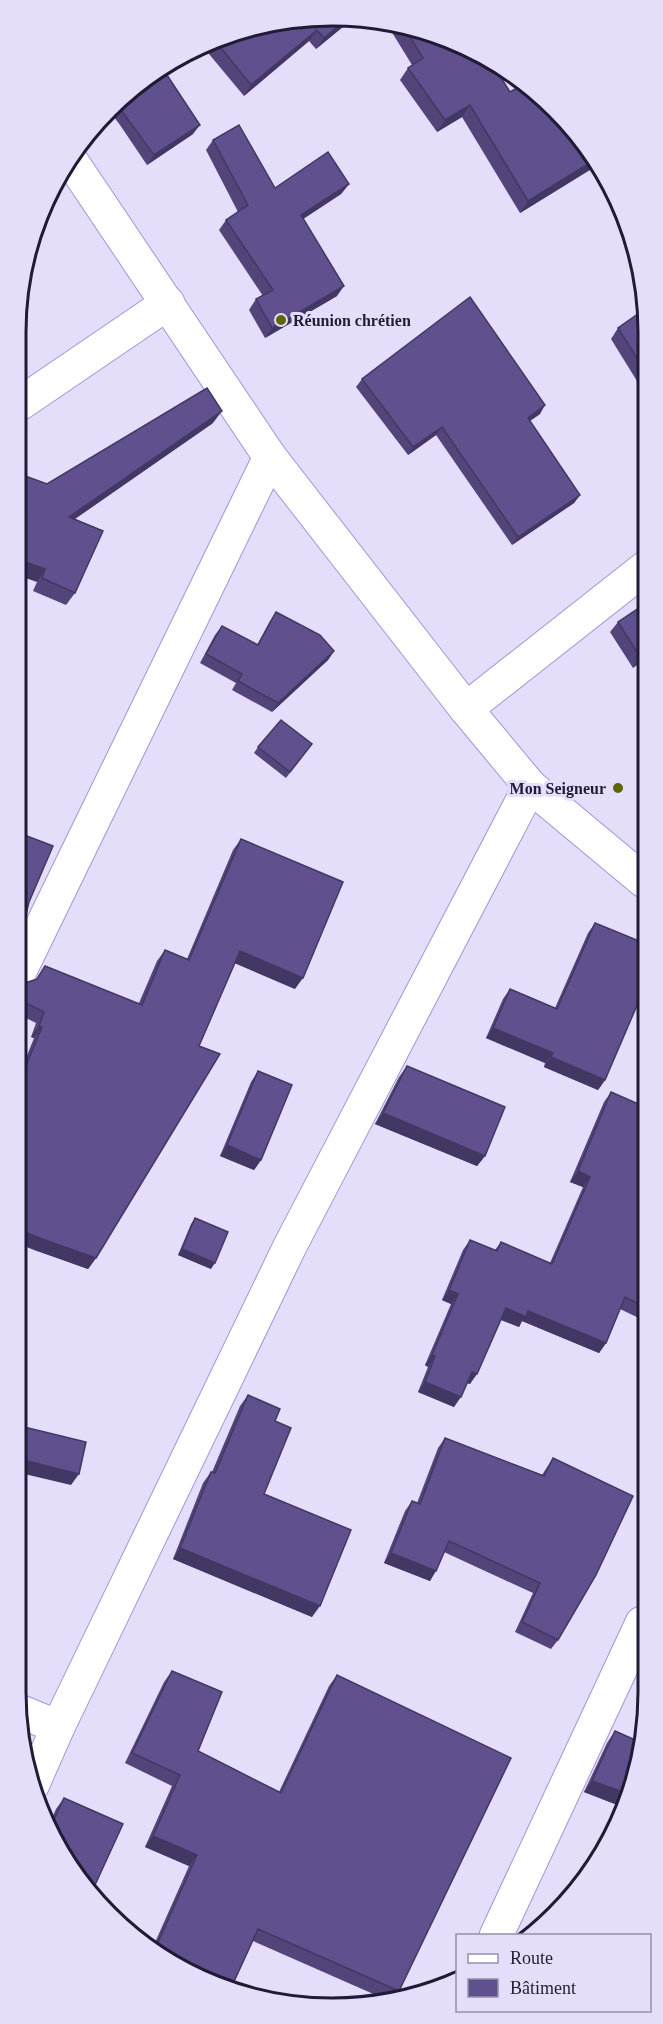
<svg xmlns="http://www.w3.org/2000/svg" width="663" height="2024" font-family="Georgia,serif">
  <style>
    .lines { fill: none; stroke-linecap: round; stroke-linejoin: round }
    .minor-casing { stroke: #a394d8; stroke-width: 35 }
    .minor { stroke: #fff; stroke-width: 33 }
    .wall { fill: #53457a }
    .shaded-wall { fill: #433863 }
    .building { fill: #60508e; stroke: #433863; stroke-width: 1.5 }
    .poi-dot { fill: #5f6502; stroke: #e4defb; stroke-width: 2 }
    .labels { text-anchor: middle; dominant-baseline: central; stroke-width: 6; stroke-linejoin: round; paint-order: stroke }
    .poi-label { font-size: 16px; font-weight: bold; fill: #221b35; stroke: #e4defb; text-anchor: start }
    .rim { fill: none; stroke: #221b35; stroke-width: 3 }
  </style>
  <rect width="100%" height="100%" fill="#e4defb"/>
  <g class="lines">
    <defs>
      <g id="minor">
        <polyline points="68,156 270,457 466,709 530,786 644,881"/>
        <polyline points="21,403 168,303"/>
        <polyline points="466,709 645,568"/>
        <polyline points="18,975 270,457"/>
        <polyline points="19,1711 58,1727"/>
        <polyline points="33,1784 58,1727 290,1246 530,786"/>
        <polyline points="496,1936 642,1623"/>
      </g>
    </defs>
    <!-- minor casing -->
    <use href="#minor" class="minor-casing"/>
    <!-- minor -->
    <use href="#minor" class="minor"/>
  </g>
  <!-- wall -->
  <g class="wall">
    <polygon points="270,21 350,21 316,49 309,41 244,96 204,48"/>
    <polygon points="385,21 394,21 488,57 510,92 593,168 520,213 462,117 437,132 400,80 408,68 412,65"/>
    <polygon points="156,68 193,134 147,165 120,125 111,113"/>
    <polygon points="213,140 275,188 349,184 341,194 303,219 337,296 265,338 249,310 256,299 263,296 219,230 226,220 238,212 206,150"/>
    <polygon points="645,309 645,394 611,339 618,328"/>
    <polygon points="362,379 540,414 530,421 580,495 574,503 512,545 436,435 408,455 356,387"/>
    <polygon points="213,423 75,519 75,593 66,605 33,591 37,582 47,484"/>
    <polygon points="645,604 644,671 639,663 633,668 610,632 618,622"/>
    <polygon points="276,612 334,651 328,660 272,712 232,690 236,683 200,663 215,635 222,626 257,645 270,621"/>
    <polygon points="312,744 286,778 254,753 258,747"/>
    <polygon points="241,839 295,989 235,963 96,1258 88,1269 17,1243 18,1078 34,1038 31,1037 36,1023 18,1014 18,981 139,1003 157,961 165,950 187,959 233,850"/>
    <polygon points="595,923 644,943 644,994 642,993 605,1080 598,1090 544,1067 545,1063 486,1038 503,999 510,989 555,1008 588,933"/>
    <polygon points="407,1066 485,1156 477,1166 375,1124 399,1077"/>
    <polygon points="258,1071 261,1160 254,1170 220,1156 251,1082"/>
    <polygon points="611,1092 643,1106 643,1320 620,1309 606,1343 599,1353 522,1321 519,1327 501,1320 470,1384 467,1383 454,1407 418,1392 428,1367 425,1365 451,1304 442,1300 463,1250 470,1240 495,1250 501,1242 550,1263 583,1187 570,1182 604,1102"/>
    <polygon points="195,1218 211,1269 178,1255 191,1224"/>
    <polygon points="248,1395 275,1421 264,1494 312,1617 173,1559 203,1483 211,1472 212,1472 240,1406"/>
    <polygon points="445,1438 542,1475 553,1458 558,1640 551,1649 515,1632 533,1593 444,1552 430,1581 384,1563 405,1511 412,1501 417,1503 438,1448"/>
    <polygon points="172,1671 198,1751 279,1792 329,1686 337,1675 399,1991 393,2000 387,2000 253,1941 191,1976 153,1947 189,1866 145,1847 172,1786 125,1763 164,1682"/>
    <polygon points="615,1731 642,1755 620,1806 584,1792 607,1743"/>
    <polygon points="64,1798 90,1896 48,1827 56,1809"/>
  </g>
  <!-- shaded-wall -->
  <g class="shaded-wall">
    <polygon points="344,21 350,21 316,49 324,38"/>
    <polygon points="317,30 309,41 244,96 251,85"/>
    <polygon points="470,105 462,117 437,132 445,120"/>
    <polygon points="200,125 193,134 147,165 154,155"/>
    <polygon points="593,161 596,164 593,168 520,213 528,201"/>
    <polygon points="349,184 341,194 294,225 301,215"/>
    <polygon points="344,286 337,296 265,338 272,328"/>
    <polygon points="545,405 540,414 522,426 528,418"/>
    <polygon points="222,411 213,423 60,529 69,517"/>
    <polygon points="442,427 436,435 408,455 413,447"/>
    <polygon points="580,495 574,503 512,545 518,537"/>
    <polygon points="20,560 45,569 37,582 20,576"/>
    <polygon points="334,651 328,660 272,712 278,703"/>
    <polygon points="644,654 644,656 639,663 633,668 640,657"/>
    <polygon points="240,951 303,978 295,989 232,962"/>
    <polygon points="39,1026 42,1027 34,1038 31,1037"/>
    <polygon points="493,1028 553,1053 545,1063 486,1038"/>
    <polygon points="551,1057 605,1080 598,1090 544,1067"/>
    <polygon points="383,1113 485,1156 477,1166 375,1124"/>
    <polygon points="227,1145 261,1160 254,1170 220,1156"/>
    <polygon points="578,1171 590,1177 583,1187 570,1182"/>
    <polygon points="17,1229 96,1258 88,1269 34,1250 17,1243"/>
    <polygon points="182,1249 215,1263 211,1269 178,1255"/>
    <polygon points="449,1290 458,1294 451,1304 442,1300"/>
    <polygon points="506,1308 528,1311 606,1343 599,1353 522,1321 519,1327 499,1319"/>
    <polygon points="432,1355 435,1356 428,1367 425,1365"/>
    <polygon points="472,1372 477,1374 470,1384 465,1382"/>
    <polygon points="425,1382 461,1397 454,1407 418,1392"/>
    <polygon points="19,1459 79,1474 71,1485 16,1472 16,1464"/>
    <polygon points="180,1548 320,1606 312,1617 173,1559"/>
    <polygon points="391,1553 436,1571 430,1581 384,1563"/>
    <polygon points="592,1781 626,1793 620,1806 584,1792"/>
    <polygon points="153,1836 197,1855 189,1866 145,1847"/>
  </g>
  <!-- building -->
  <g class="building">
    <polygon points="270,21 344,21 324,38 317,30 251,85 217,43"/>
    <polygon points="402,24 488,57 510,92 524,84 556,108 593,161 528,201 470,105 445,120 408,68 423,58"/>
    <polygon points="161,66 200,125 154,155 118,106 156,68"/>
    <polygon points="239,125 275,188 328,152 349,184 301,215 344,286 272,328 256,299 273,290 226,220 248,205 213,140"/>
    <polygon points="470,297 545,405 528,418 580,495 518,537 442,427 413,447 362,379"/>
    <polygon points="645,309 645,371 618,328"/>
    <polygon points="207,388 222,411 69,517 103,531 75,593 42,578 45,569 20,560 20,474 47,484"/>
    <polygon points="645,604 644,654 640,657 618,622"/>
    <polygon points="276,612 320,635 334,651 278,703 238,681 242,674 206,654 222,626 258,645"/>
    <polygon points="281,720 312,744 290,772 258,747"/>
    <polygon points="19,833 53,846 29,902 23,927 18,936"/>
    <polygon points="241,839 343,882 303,978 240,951 199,1046 220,1054 96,1258 42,1239 17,1229 18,1085 42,1027 39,1026 44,1012 18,999 18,981 28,982 37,979 45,966 142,1005 165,950 189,960"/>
    <polygon points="595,923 644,943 644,989 605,1080 551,1057 553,1053 493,1028 510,989 557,1009"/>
    <polygon points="407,1066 505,1107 485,1156 383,1113"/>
    <polygon points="258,1071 292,1085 261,1160 227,1145"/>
    <polygon points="611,1092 643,1106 643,1306 625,1297 606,1343 528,1311 526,1317 506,1308 477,1374 472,1372 461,1397 425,1382 435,1356 432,1355 458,1294 449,1290 470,1240 497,1251 501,1242 552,1264 590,1177 578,1171"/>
    <polygon points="195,1218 228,1232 215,1263 182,1249"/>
    <polygon points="16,1346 25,1350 16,1369"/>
    <polygon points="248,1395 280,1409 275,1421 291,1428 264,1494 351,1530 320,1606 180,1548 211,1472 215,1473"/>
    <polygon points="16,1425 86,1442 79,1474 19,1459 16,1468"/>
    <polygon points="445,1438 544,1476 553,1458 633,1496 596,1575 558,1640 522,1622 540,1583 449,1541 436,1571 391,1553 412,1501 420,1504"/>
    <polygon points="172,1671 222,1692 198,1751 281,1793 337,1675 511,1758 399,1991 258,1929 231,1988 191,1976 155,1949 197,1855 153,1836 180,1775 132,1753"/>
    <polygon points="615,1731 642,1743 642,1755 626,1793 592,1781"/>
    <polygon points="64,1798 123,1824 90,1896 49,1830"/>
  </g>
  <!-- markers -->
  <g class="poi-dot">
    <circle cx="281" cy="320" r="6"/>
    <circle cx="618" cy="788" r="6"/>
  </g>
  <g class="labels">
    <!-- poi labels -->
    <g class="poi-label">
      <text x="293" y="320">Réunion chrétien</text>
      <text x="606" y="788" text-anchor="end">Mon Seigneur</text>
    </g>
  </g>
  <!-- crop -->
  <path d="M0 0H663V2024H0ZM332 26H332A306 306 0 0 1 638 332V1692A306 306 0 0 1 332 1998H332A306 306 0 0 1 26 1692V332A306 306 0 0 1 332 26Z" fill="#e4defb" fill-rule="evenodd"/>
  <path class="rim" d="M332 26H332A306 306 0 0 1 638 332V1692A306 306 0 0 1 332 1998H332A306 306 0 0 1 26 1692V332A306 306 0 0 1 332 26Z"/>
  <!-- legend -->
  <rect x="456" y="1934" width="195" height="78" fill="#e4defb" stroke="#9690ac" stroke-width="1.5"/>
  <rect x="468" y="1954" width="30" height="9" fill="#ffffff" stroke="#9690ac" stroke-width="1.5"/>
  <text x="510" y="1964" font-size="18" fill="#221b35">Route</text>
  <rect x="468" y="1979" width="30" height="18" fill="#60508e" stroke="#9690ac" stroke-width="1.5"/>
  <text x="510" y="1994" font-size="18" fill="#221b35">Bâtiment</text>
</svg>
